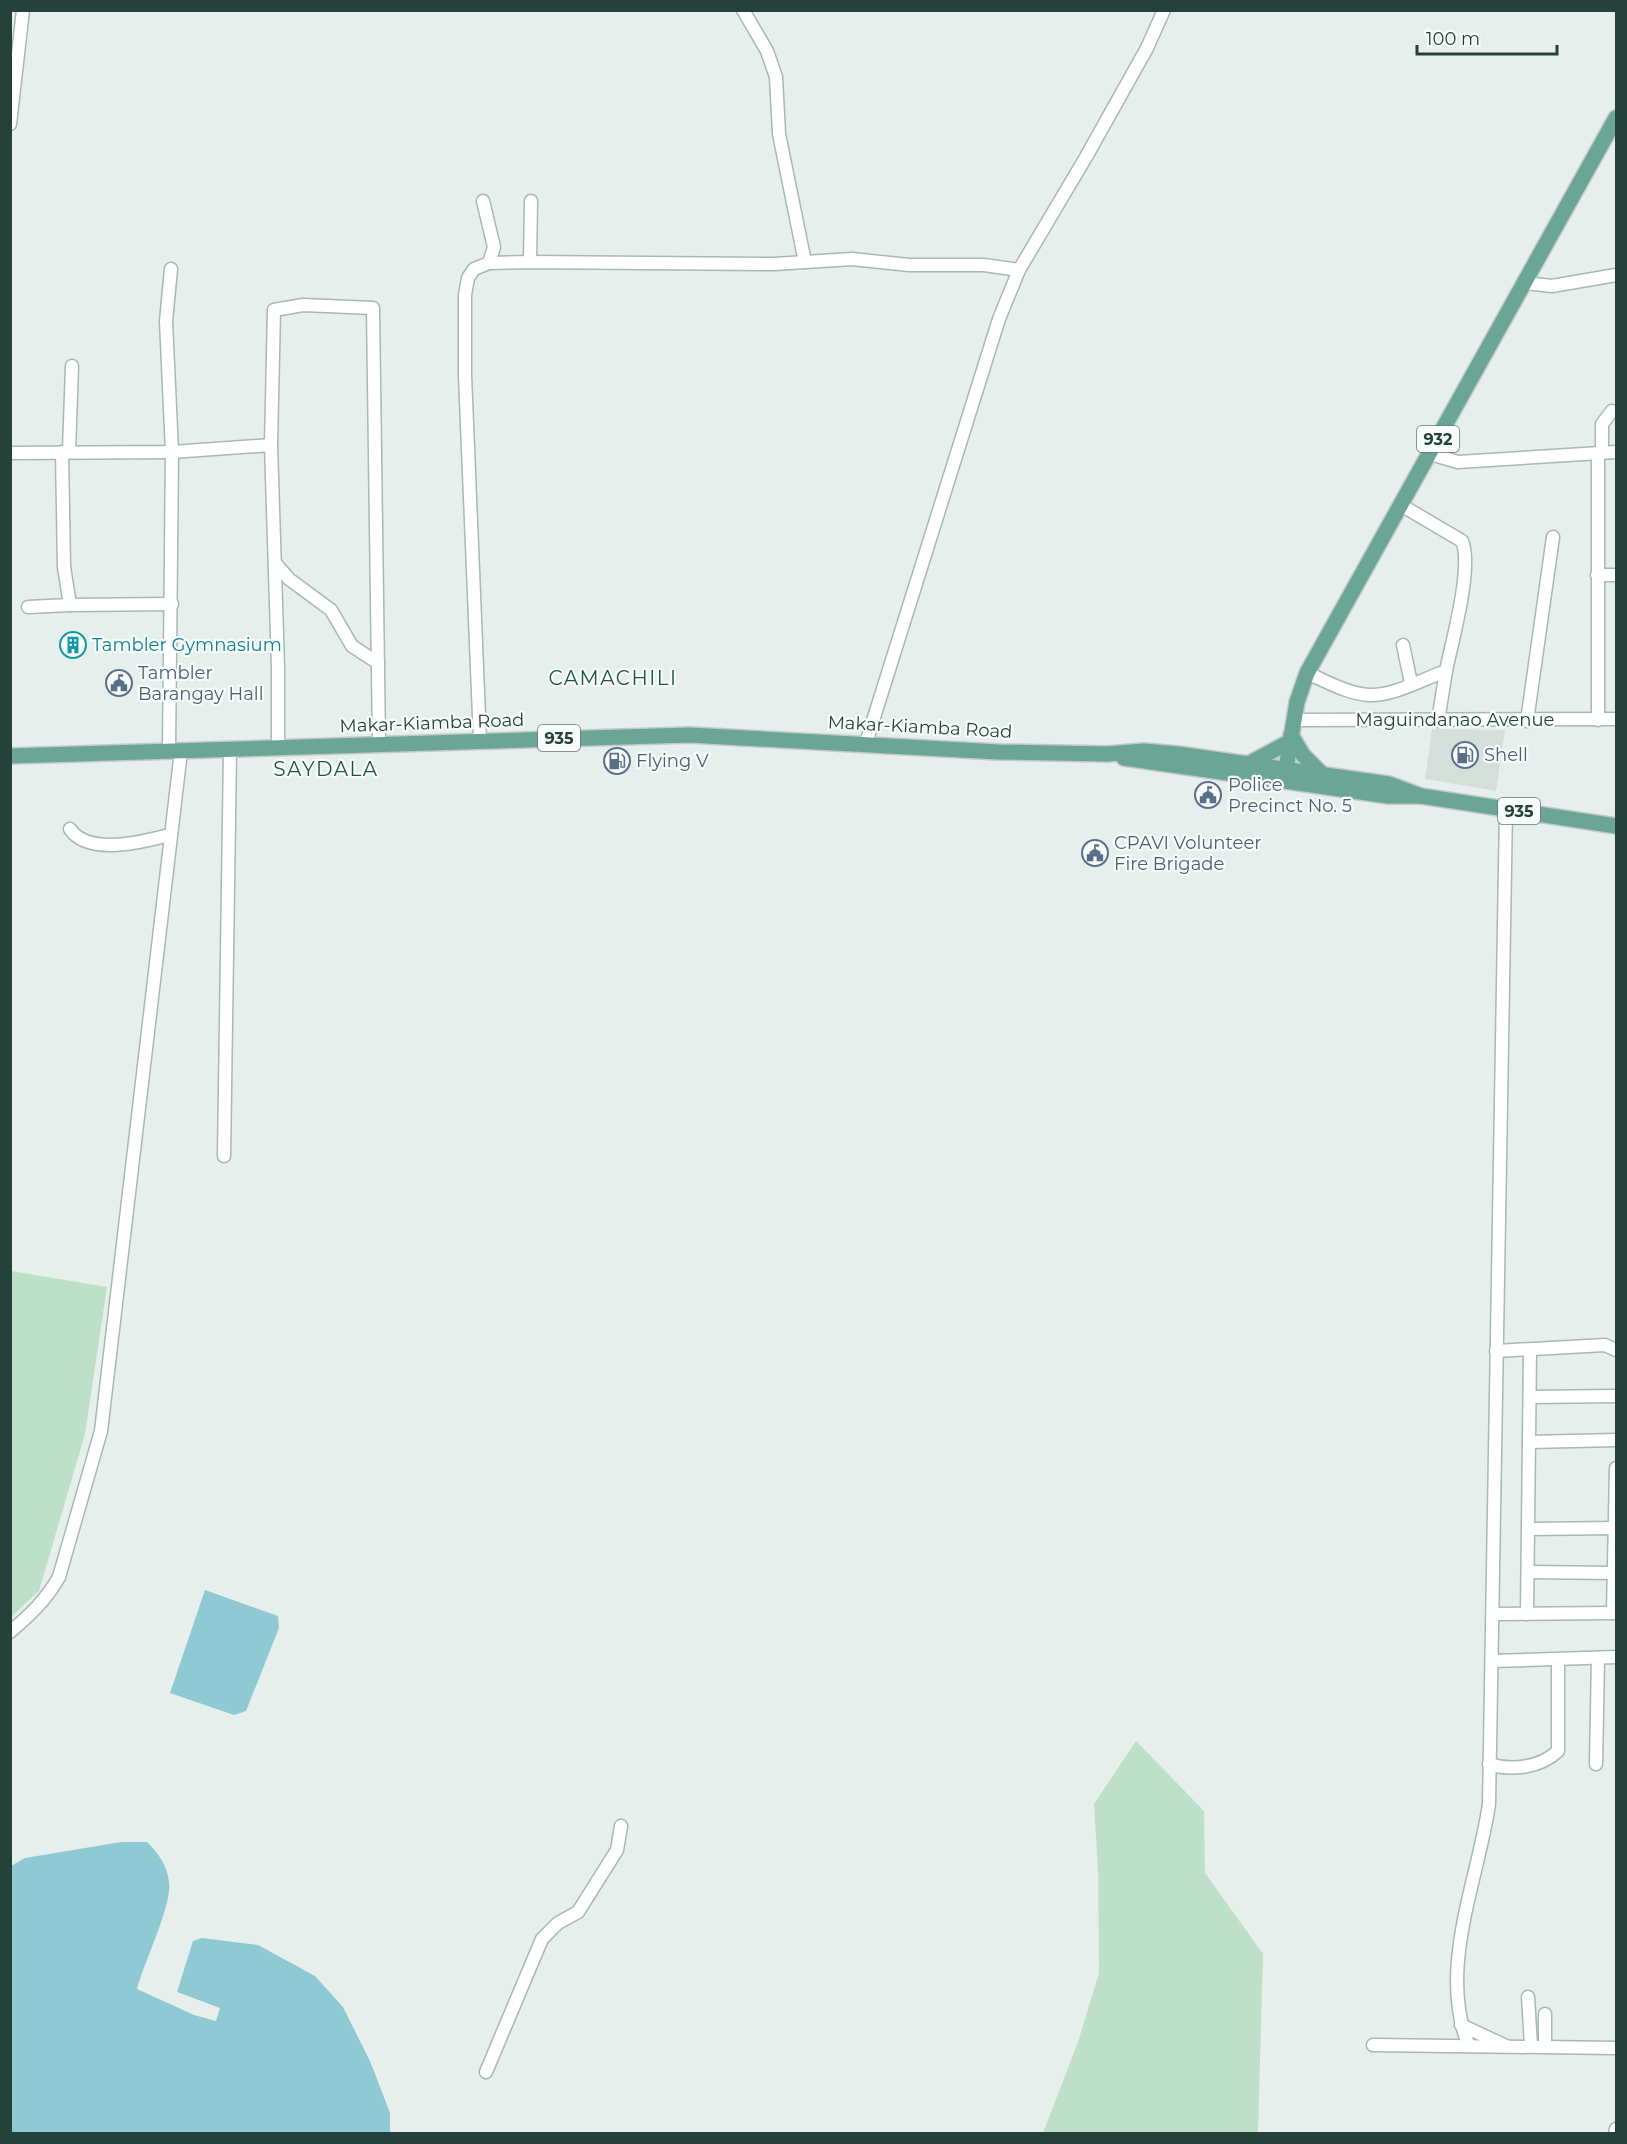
<svg xmlns="http://www.w3.org/2000/svg" width="1627" height="2144" font-family="Montserrat,sans-serif">
  <style>
    .built { fill: #d4dfda }
    .green { fill: #bfe0c8 }
    .water { fill: #8ec9d4 }
    .lines { fill: none; stroke-linecap: round; stroke-linejoin: round }
    .minor-casing { stroke: #a8b8b2; stroke-width: 15 }
    .major-casing { stroke: #c2cac8; stroke-width: 18 }
    .minor { stroke: #fff; stroke-width: 12 }
    .major { stroke: #6aa596; stroke-width: 15 }
    .labels { text-anchor: middle; dominant-baseline: central; stroke-width: 4.5; stroke-linejoin: round; paint-order: stroke }
    .shield { fill: #f7fbf9; stroke: #637a73; stroke-width: 1.5 }
    .shield-label { font-size: 16px; font-weight: bold; fill: #24423a }
    .culture-label { font-size: 18px; fill: #0d838f; stroke: #f7fbf9; text-anchor: start }
    .service-label { font-size: 18px; fill: #4e5e75; stroke: #f7fbf9; text-anchor: start }
    .street-label { font-size: 18px; fill: #24423a; stroke: #f7fbf9 }
    .neighbourhood-label { font-size: 20px; letter-spacing: 1.5px; fill: #1f5548; stroke: #f7fbf9 }
  </style>
  <rect width="100%" height="100%" fill="#e6efeb"/>
  <!-- built -->
  <polygon class="built" points="1432,729 1505,730 1496,791 1425,779"/>
  <!-- green -->
  <g class="green">
    <polygon points="11,1271 107,1287 85,1434 39,1591 11,1617"/>
    <polygon points="1136,1741 1204,1811 1205,1873 1263,1954 1258,2133 1043,2133 1078,2042 1099,1973 1098,1869 1094,1804"/>
  </g>
  <!-- water -->
  <g class="water">
    <polygon points="205,1590 278,1616 279,1628 246,1711 234,1715 170,1693"/>
    <path d="M 121,1842 L 147,1842 C 159,1854 167,1865 169,1882 C 173,1903 143,1965 137,1989 L 194,2015 L 216,2021 L 220,2008 L 177,1992 L 193,1941 L 202,1938 L 258,1945 L 315,1976 L 343,2007 L 370,2061 L 390,2113 L 390,2133 L 11,2133 L 11,1866 L 25,1858 Z"/>
  </g>
  <g class="lines">
    <defs>
      <g id="minor">
        <polyline points="743,10 767,51 776,77 779,134 805,262"/>
        <polyline points="10,124 23,10"/>
        <polyline points="483,201 494,247 489,263"/>
        <polyline points="530,262 531,201"/>
        <polyline points="1525,283 1552,286 1616,275"/>
        <polyline points="69,451 72,366"/>
        <polyline points="62,452 64,567 70,605 172,604"/>
        <polyline points="10,453 172,452 271,445"/>
        <polyline points="1598,453 1598,720"/>
        <polyline points="1602,453 1602,424 1612,411"/>
        <polyline points="1430,454 1458,462 1616,452"/>
        <path d="M 1401,505 L 1462,541 C 1473,568 1452,641 1446,671"/>
        <polyline points="275,563 289,579 331,610 352,646 378,663"/>
        <polyline points="1597,575 1616,575"/>
        <polyline points="28,607 70,605"/>
        <polyline points="1403,645 1411,683"/>
        <path d="M 1307,673 C 1326,681 1348,694 1369,695 C 1394,696 1423,679 1446,671 L 1438,721"/>
        <polyline points="1294,720 1616,719"/>
        <polyline points="1527,721 1553,537"/>
        <polyline points="480,741 465,375 465,295 468,278 474,269 489,263 530,262 774,264 852,259 909,265 984,265 1019,270"/>
        <polyline points="866,743 999,319 1019,270 1086,157 1147,48 1164,10"/>
        <polyline points="278,749 278,667 271,445 274,310 303,305 373,308 379,745"/>
        <polyline points="169,751 172,452 166,321 171,269"/>
        <path d="M 70,829 C 88,856 143,842 169,835"/>
        <polyline points="224,1156 230,751"/>
        <polyline points="1496,1351 1605,1345 1616,1350"/>
        <polyline points="1530,1397 1616,1396"/>
        <polyline points="1529,1442 1616,1440"/>
        <polyline points="1529,1529 1616,1528"/>
        <polyline points="1528,1572 1615,1573"/>
        <polyline points="1613,1613 1616,1468"/>
        <polyline points="1493,1614 1616,1613"/>
        <polyline points="1527,1614 1530,1351"/>
        <path d="M 10,1632 C 30,1615 46,1600 59,1577 L 101,1431 L 181,751"/>
        <polyline points="1492,1661 1616,1657"/>
        <path d="M 1489,1764 C 1511,1771 1540,1768 1558,1751 L 1558,1660"/>
        <polyline points="1596,1764 1598,1658"/>
        <polyline points="1528,1997 1531,2046"/>
        <polyline points="1545,2014 1545,2046"/>
        <polyline points="1461,2025 1506,2046"/>
        <polyline points="1373,2045 1616,2048"/>
        <path d="M 1469,2046 C 1437,1970 1478,1881 1489,1804 L 1506,809"/>
        <polyline points="486,2072 542,1939 558,1923 578,1912 617,1850 621,1826"/>
        <polyline points="1615,2134 1616,2129"/>
      </g>
      <g id="major">
        <polyline points="1291,735 1303,755 1322,774"/>
        <polyline points="10,756 689,735 998,752 1107,754 1144,751 1178,754 1389,784 1421,796"/>
        <polyline points="1124,758 1388,796 1421,796 1616,826"/>
        <polyline points="1248,764 1291,741"/>
        <polyline points="1284,781 1297,702 1307,673 1616,118"/>
      </g>
    </defs>
    <!-- minor casing -->
    <use href="#minor" class="minor-casing"/>
    <!-- major casing -->
    <use href="#major" class="major-casing"/>
    <!-- minor -->
    <use href="#minor" class="minor"/>
    <!-- major -->
    <use href="#major" class="major"/>
  </g>
  <!-- icons -->
  <defs>
    <symbol id="building-ring" viewBox="-11 -11 22 22"><circle r="9.5" fill="#f7fbf9" stroke="#0f9aa8" stroke-width="1.5"/><path d="M-4-6H4V6H1V3H-1V6H-4ZM-2.5-4.3h1.7v1.8h-1.7ZM.8-4.3h1.7v1.8H.8ZM-2.5-1h1.7V.8h-1.7ZM.8-1h1.7V.8H.8Z" fill="#0f9aa8"/></symbol>
    <symbol id="civic-ring" viewBox="-11 -11 22 22"><circle r="9.5" fill="#f7fbf9" stroke="#5c6f8a" stroke-width="1.5"/><path d="M-.6-6.5H3V-4.5H.6V-3L4-1V1h2V6H-6V1h2V-1L-.6-3ZM-1.2 2.5V6h2.4V2.5Z" fill="#5c6f8a"/></symbol>
    <symbol id="fuel-ring" viewBox="-11 -11 22 22"><circle r="9.5" fill="#f7fbf9" stroke="#5c6f8a" stroke-width="1.5"/><path d="M-5.5-6h7V0h2V4h1.3V-2.5L3-4.5l.8-.8L6-3V5H2.5V1h-1V6h-7ZM-4.2-4.7v3.2H.2V-4.7Z" fill="#5c6f8a"/></symbol>
  </defs>
  <g fill-rule="evenodd">
    <use href="#building-ring" x="58" y="630" width="30" height="30"/>
    <use href="#civic-ring" x="104" y="668" width="30" height="30"/>
    <use href="#fuel-ring" x="1450" y="740" width="30" height="30"/>
    <use href="#fuel-ring" x="602" y="746" width="30" height="30"/>
    <use href="#civic-ring" x="1193" y="780" width="30" height="30"/>
    <use href="#civic-ring" x="1080" y="838" width="30" height="30"/>
  </g>
  <g class="labels">
    <!-- shield labels -->
    <g class="shield">
      <rect x="1417" y="426" width="42" height="26" rx="4.5"/>
      <rect x="538" y="725" width="42" height="26" rx="4.5"/>
      <rect x="1498" y="798" width="42" height="26" rx="4.5"/>
    </g>
    <g class="shield-label">
      <text x="1438" y="439">932</text>
      <text x="559" y="738">935</text>
      <text x="1519" y="811">935</text>
    </g>
    <!-- culture labels -->
    <g class="culture-label">
      <text x="92" y="645">Tambler Gymnasium</text>
    </g>
    <!-- service labels -->
    <g class="service-label">
      <text x="138" y="673">Tambler<tspan x="138" dy="21">Barangay Hall</tspan></text>
      <text x="1484" y="755">Shell</text>
      <text x="636" y="761">Flying V</text>
      <text x="1228" y="785">Police<tspan x="1228" dy="21">Precinct No. 5</tspan></text>
      <text x="1114" y="843">CPAVI Volunteer<tspan x="1114" dy="21">Fire Brigade</tspan></text>
    </g>
    <!-- street labels -->
    <g class="street-label">
      <text x="1455" y="720">Maguindanao Avenue</text>
      <text transform="translate(432 723) rotate(-2)">Makar-Kiamba Road</text>
      <text transform="translate(920 727) rotate(3)">Makar-Kiamba Road</text>
    </g>
    <!-- neighbourhood labels -->
    <g class="neighbourhood-label">
      <text x="613" y="678">CAMACHILI</text>
      <text x="326" y="769">SAYDALA</text>
    </g>
  </g>
  <!-- border -->
  <rect width="1627" height="2144" fill="none" stroke="#24423a" stroke-width="24"/>
  <!-- scale -->
  <path d="M1417 45v9h140v-9" fill="none" stroke="#24423a" stroke-width="3"/>
  <text x="1426" y="45" font-size="18" fill="#24423a" stroke="#f7fbf9" stroke-width="4.5" paint-order="stroke">100 m</text>
</svg>
